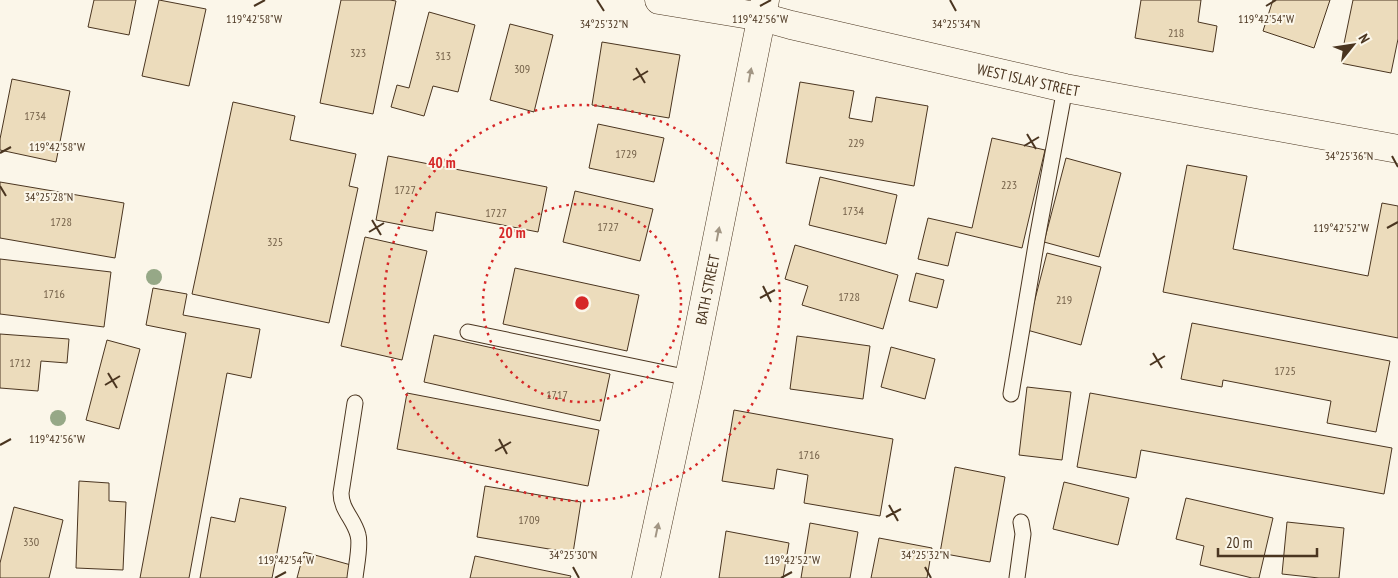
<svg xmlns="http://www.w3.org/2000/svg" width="1398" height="578" font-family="'PT Sans Narrow',sans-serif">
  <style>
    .building { fill: #ecdcbc; stroke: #4a3520 }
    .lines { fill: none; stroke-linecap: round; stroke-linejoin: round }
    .service-casing { stroke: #4a3520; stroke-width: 17 }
    .minor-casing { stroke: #4a3520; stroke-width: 29 }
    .service { stroke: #fbf6e9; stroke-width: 15 }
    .minor { stroke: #fbf6e9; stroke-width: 28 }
    .tree { fill: #96a887 }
    .oneway { fill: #a29684 }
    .ticks { fill: none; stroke: #4a3520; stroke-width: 2 }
    .ring { fill: none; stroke: #d62828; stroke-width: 2.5; stroke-dasharray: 2.5 5 }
    .labels { text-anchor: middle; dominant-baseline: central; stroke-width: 4; stroke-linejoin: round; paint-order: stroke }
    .number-label { font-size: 12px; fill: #725f47 }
    .street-label { font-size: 15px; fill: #4a3520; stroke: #fbf6e9 }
    .ticks-label { font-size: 12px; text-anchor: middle; fill: #4a3520; stroke: #fbf6e9; stroke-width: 4; stroke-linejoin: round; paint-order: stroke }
    .centre { fill: #d62828; stroke: #fbf6e9; stroke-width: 2.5 }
    .ring-label { font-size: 15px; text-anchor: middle; font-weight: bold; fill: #d62828; stroke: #fbf6e9; stroke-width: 4; stroke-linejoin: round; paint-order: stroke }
  </style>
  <rect width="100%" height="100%" fill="#fbf6e9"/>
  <!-- building -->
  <g class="building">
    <polygon points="94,0 136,0 129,35 88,27"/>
    <polygon points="159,0 206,9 189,86 142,76"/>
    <polygon points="341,0 390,0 396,1 373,114 320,103"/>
    <polygon points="1141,0 1201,0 1198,22 1217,26 1213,52 1135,38"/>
    <polygon points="1273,0 1330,0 1314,48 1263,31"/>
    <polygon points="1353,0 1398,0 1398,39 1391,73 1340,63"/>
    <polygon points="429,12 475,25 458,92 433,86 424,116 391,107 397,85 409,88"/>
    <polygon points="510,24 553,35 534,112 490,100"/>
    <polygon points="602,42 680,55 669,118 592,105"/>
    <polygon points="12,79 70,91 56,162 0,150 0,139"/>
    <polygon points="800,82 854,91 849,118 872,122 876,97 928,106 914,186 786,163"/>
    <polygon points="233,102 295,116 290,140 356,154 349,186 358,188 329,323 192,294"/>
    <polygon points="598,124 664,138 654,182 589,168"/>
    <polygon points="992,138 1045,150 1022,248 956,232 948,266 918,259 928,218 972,228"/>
    <polygon points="388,156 547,187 538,232 436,212 433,231 376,220"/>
    <polygon points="1066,158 1121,173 1099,257 1044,242"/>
    <polygon points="1187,165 1247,176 1233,249 1368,276 1382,203 1398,206 1398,338 1163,292"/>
    <polygon points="820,177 897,195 886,244 809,225"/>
    <polygon points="0,182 124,203 115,258 0,238"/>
    <polygon points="575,191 653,209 640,261 563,242"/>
    <polygon points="365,237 427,251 402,360 341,346"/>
    <polygon points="795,245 898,275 883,329 802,305 808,286 785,279"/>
    <polygon points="1047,253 1101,267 1081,345 1027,330"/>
    <polygon points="0,259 111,272 104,327 0,314"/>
    <polygon points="515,268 639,295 627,351 503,324"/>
    <polygon points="916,273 944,280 937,308 909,301"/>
    <polygon points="153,288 187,294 183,315 260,329 251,378 227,373 189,578 140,578 186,333 146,325"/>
    <polygon points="1192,323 1390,361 1376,432 1327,423 1331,401 1223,380 1222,387 1181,379"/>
    <polygon points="0,334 69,339 67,363 41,361 38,391 0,388"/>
    <polygon points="434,335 610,374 600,421 424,382"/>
    <polygon points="797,336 870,346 863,399 790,389"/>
    <polygon points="107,340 140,349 119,429 86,420"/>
    <polygon points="891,347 935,359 925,399 881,387"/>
    <polygon points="1027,387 1071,392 1062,460 1019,455"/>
    <polygon points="407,393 599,430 588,486 397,449"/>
    <polygon points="1090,393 1392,448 1384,494 1141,450 1136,478 1077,467"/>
    <polygon points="734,410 893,439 880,516 804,503 808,475 777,469 774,489 722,481"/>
    <polygon points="955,467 1005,477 990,562 940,553"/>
    <polygon points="79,481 109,483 109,501 126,502 123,570 76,568"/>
    <polygon points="1064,482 1129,498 1118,545 1053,529"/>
    <polygon points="485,486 581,502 573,553 477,537"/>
    <polygon points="240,498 286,507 272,578 200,578 211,517 235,522"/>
    <polygon points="1186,498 1273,518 1259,578 1252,578 1200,565 1204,546 1176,539"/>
    <polygon points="14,507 63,520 49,578 0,578 0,563"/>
    <polygon points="1287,522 1344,528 1339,578 1319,578 1282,574"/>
    <polygon points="810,523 858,532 850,578 801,578"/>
    <polygon points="726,531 789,543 783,578 719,578"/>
    <polygon points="879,538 932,548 927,578 871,578"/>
    <polygon points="304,552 351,565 348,578 297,578"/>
    <polygon points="475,556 571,576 570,578 470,578"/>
  </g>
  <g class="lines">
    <defs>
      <g id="service">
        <polyline points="468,332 689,378"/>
        <polyline points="1011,394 1037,239 1065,88"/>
        <path d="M 355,578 C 356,567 361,545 358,535 C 354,519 341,510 341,493 L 355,403"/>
        <polyline points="1017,578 1023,534 1021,522"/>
      </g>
      <g id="minor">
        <path id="s1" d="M 659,0 L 762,17 L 791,25 L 1065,88 L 1398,149"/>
        <path id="s2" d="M 646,578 L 689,378 L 765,0"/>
      </g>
    </defs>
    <!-- service casing -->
    <use href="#service" class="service-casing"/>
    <!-- minor casing -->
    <use href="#minor" class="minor-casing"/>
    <!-- service -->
    <use href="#service" class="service"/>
    <!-- minor -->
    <use href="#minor" class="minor"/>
  </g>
  <!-- trees -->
  <g class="tree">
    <circle cx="154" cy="277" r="8"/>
    <circle cx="58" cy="418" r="8"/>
  </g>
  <!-- one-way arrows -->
  <defs><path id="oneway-solid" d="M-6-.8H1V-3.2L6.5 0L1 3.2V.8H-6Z" transform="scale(1.25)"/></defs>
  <g class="oneway">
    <use href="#oneway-solid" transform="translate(750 75) rotate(-79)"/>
    <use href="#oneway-solid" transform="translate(718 234) rotate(-79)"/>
    <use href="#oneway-solid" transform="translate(657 530) rotate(-78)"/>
  </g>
  <!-- ticks -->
  <path class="ticks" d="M 597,0 L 604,11M 950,0 L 956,11M 254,6 L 265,0M 760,6 L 771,0M 1266,6 L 1276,0M 636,68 L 645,83M 633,80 L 648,71M 1027,134 L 1036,149M 1024,146 L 1039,137M 0,153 L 11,147M 1392,156 L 1398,167M 0,186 L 6,196M 372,220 L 381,235M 1387,228 L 1398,222M 369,232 L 384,223M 763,286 L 771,302M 760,298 L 775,290M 1153,353 L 1162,368M 1150,365 L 1165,356M 108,373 L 117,388M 105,385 L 120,376M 499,439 L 507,454M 0,445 L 11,439M 495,451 L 511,442M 889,505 L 898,521M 886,517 L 901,509M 573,567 L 579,578M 925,567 L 931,578M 275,578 L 286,572M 781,578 L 792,572"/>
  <!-- distance rings -->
  <g class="ring">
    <circle cx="582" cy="303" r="99"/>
    <circle cx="582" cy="303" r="198"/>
  </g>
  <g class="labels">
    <!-- number labels -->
    <g class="number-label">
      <text x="1176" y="32">218</text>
      <text x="358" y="52">323</text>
      <text x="443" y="55">313</text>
      <text x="522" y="68">309</text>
      <text x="35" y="115">1734</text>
      <text x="856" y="142">229</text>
      <text x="626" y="153">1729</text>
      <text x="1009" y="184">223</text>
      <text x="405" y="189">1727</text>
      <text x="853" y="210">1734</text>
      <text x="496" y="212">1727</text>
      <text x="61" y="221">1728</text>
      <text x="608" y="226">1727</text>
      <text x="275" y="241">325</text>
      <text x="54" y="293">1716</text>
      <text x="849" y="296">1728</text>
      <text x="1064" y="299">219</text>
      <text x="20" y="362">1712</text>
      <text x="1285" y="370">1725</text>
      <text x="557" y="394">1717</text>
      <text x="809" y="454">1716</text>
      <text x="529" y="519">1709</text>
      <text x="31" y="541">330</text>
    </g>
    <!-- street labels -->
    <g class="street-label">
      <text stroke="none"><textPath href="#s1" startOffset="378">WEST ISLAY STREET</textPath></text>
      <text stroke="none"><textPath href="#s2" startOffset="295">BATH STREET</textPath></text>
    </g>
  </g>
  <g class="ticks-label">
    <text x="254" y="23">119°42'58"W</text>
    <text x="760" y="23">119°42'56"W</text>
    <text x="1266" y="23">119°42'54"W</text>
    <text x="604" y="28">34°25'32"N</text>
    <text x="956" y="28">34°25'34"N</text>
    <text x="57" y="151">119°42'58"W</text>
    <text x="1349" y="160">34°25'36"N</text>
    <text x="49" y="201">34°25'28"N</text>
    <text x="1341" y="232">119°42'52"W</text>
    <text x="57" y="443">119°42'56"W</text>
    <text x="573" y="559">34°25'30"N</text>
    <text x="925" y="559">34°25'32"N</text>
    <text x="286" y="564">119°42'54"W</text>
    <text x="792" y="564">119°42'52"W</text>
  </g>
  <circle cx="582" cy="303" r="8" class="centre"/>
  <g class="ring-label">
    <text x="442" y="168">40 m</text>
    <text x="512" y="238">20 m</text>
  </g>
  <!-- north arrow -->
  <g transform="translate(1353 45) rotate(60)" stroke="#fbf6e9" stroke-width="4" paint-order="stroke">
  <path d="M0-4L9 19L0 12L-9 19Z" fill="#4a3520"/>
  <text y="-8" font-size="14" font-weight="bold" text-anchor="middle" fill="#4a3520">N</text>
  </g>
  <!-- scale -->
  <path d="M1218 548v8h99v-8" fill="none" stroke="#4a3520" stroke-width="2.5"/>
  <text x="1226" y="548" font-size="15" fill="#4a3520" stroke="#fbf6e9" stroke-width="4" paint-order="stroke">20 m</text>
</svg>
